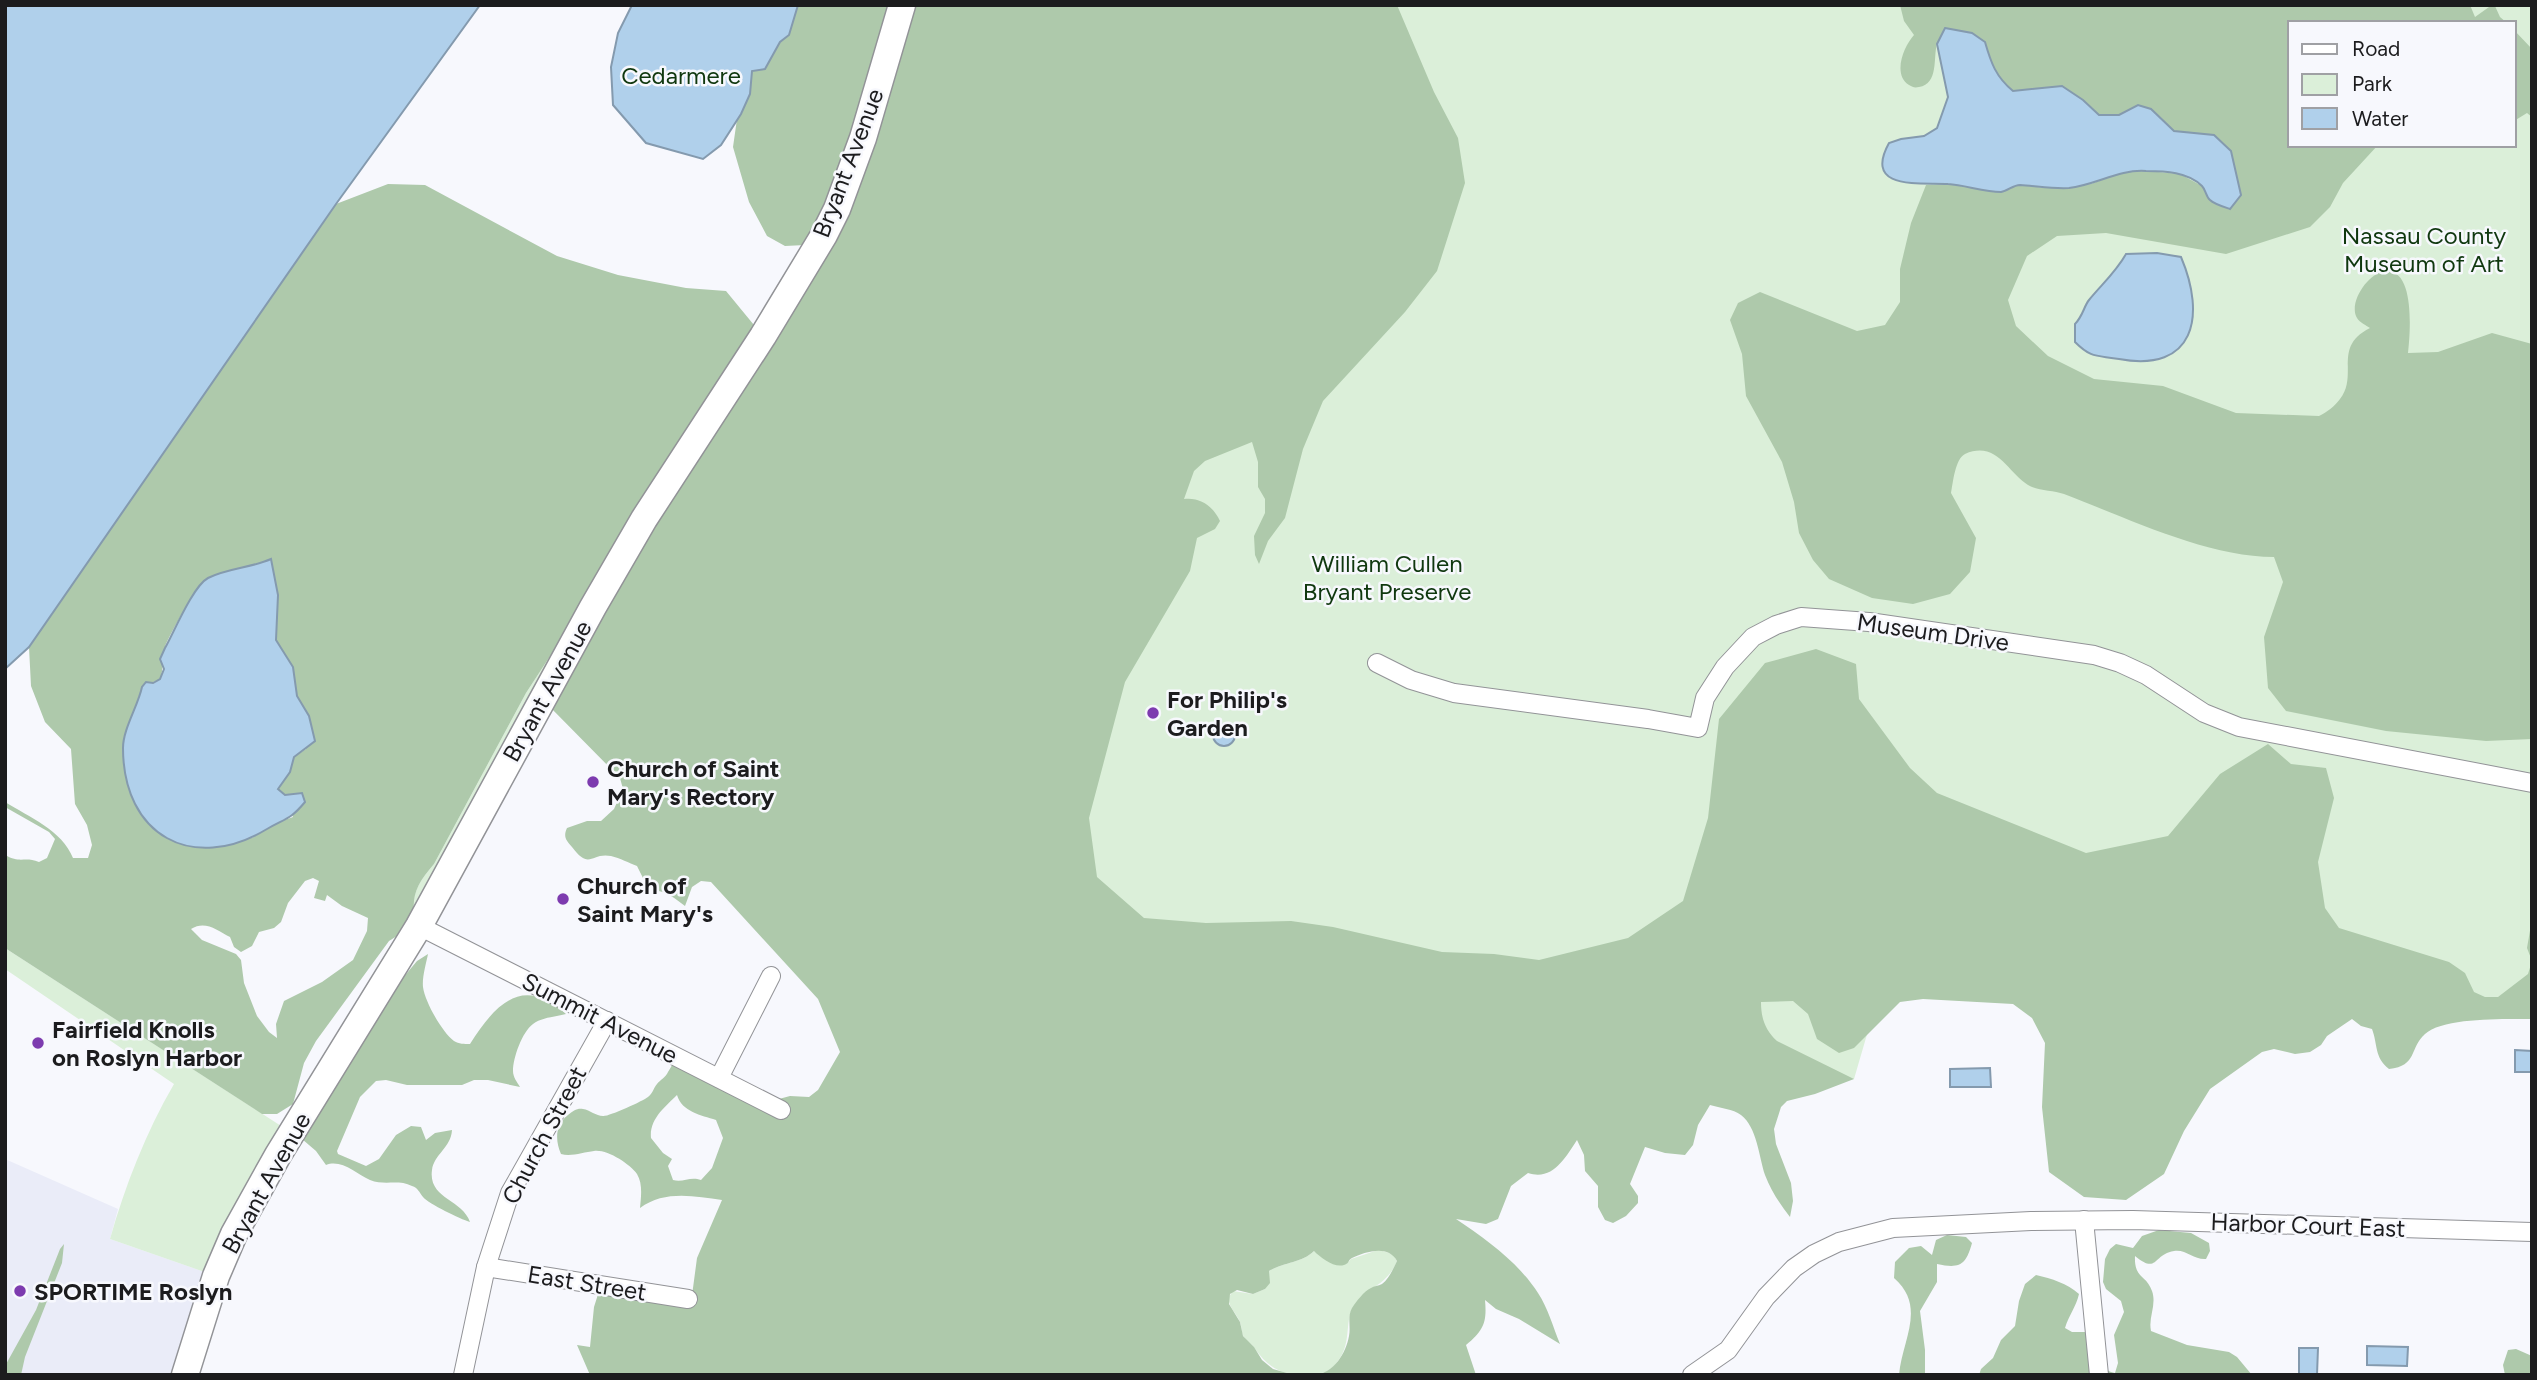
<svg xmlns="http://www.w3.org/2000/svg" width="2537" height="1380" font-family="Figtree,sans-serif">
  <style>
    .built { fill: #eaecf8 }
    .green { fill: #dbefd9; fill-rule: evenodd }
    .forest { fill: #aec9ab; fill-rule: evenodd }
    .water { fill: #b0d0eb; stroke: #849aae; stroke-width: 2 }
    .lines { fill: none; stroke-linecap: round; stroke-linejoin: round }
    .street-casing { stroke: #929397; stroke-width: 20 }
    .secondary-casing { stroke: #929397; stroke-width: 29 }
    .street { stroke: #fff; stroke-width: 18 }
    .secondary { stroke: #fff; stroke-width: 26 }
    .poi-dot { fill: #7d3baf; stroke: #f7f8fd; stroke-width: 2.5 }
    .labels { text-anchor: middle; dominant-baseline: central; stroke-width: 5; stroke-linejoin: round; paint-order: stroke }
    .park-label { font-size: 24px; fill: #10380f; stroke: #f7f8fd }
    .street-label { font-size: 24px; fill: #1c1c1e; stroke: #f7f8fd }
    .poi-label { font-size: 24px; font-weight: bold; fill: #1c1c1e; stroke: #f7f8fd; text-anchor: start }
  </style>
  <rect width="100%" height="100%" fill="#f7f8fd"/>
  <!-- built -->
  <polygon class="built" points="5,1159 118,1209 110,1239 216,1276 185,1375 5,1375"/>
  <!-- green -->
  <g class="green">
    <path d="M 902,5 L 2532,5 L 2532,1016 L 1882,983 L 1854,1079 L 1436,1153 L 600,609 L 824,235 ZM 2290,23 L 2514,23 L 2514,145 L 2290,145 Z"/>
    <path d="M 558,644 L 416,924 C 410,896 416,885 434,864 L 526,693 Z"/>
    <path d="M 5,948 L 292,1133 L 216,1276 L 110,1239 C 125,1186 146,1132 174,1084 L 5,969 Z"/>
    <path d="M 1378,1250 C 1386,1252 1393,1252 1397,1261 C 1386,1287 1370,1284 1354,1306 C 1343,1322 1354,1345 1334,1366 C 1326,1375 1316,1374 1304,1375 C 1281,1375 1268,1367 1255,1349 C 1252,1344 1247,1342 1244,1337 C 1241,1333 1242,1327 1240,1322 C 1236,1313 1230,1309 1228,1298 L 1233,1291 L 1253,1294 L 1265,1289 L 1269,1271 C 1284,1262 1302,1263 1314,1251 L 1346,1264 L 1351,1259 Z"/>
  </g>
  <!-- forest -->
  <g class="forest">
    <path d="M 798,5 L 1397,5 L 1434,92 L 1458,138 L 1465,183 L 1437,271 L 1405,312 L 1323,401 L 1303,449 L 1285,518 L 1268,541 L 1259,564 L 1255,555 L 1254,536 L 1265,513 L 1265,499 L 1258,487 L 1258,462 L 1252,442 L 1205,461 L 1194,471 L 1184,499 C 1200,497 1213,506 1220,521 L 1215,529 L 1197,538 L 1190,571 L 1125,682 L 1089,818 L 1097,877 L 1144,918 L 1206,923 L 1291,921 L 1333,927 L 1442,952 L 1494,954 L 1539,960 L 1628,938 L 1683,901 L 1708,818 L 1719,719 L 1765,663 L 1816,649 L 1856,664 L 1859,699 L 1910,768 L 1937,793 L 2086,853 L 2168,836 L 2220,774 L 2268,744 L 2291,764 L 2326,768 L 2334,798 L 2318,862 L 2325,908 L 2339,928 L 2449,962 L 2465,973 L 2474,992 L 2485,997 L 2498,997 L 2528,974 L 2532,961 L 2527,948 L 2532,919 L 2532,1019 C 2507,1019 2443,1017 2425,1034 C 2409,1048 2418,1066 2389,1069 C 2374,1057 2378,1045 2372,1029 L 2361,1026 L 2352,1019 L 2327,1036 L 2321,1045 L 2310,1052 L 2295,1054 L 2274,1049 L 2262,1052 L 2210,1089 L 2184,1131 L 2164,1174 L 2126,1200 L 2084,1197 L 2049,1172 L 2042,1107 L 2045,1043 L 2032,1018 L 2013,1004 L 1923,999 L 1900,1002 L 1854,1048 L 1839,1053 L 1817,1039 L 1808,1014 L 1793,1001 L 1761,1002 C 1761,1018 1765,1030 1777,1041 L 1854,1079 L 1815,1094 L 1787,1101 L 1781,1107 L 1774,1129 L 1776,1144 L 1791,1183 L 1793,1201 L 1790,1217 C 1780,1204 1771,1191 1765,1175 C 1759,1157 1757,1127 1741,1115 C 1733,1109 1720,1108 1710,1105 L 1698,1125 L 1693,1145 L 1685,1155 L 1665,1153 L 1645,1147 L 1630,1184 L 1638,1196 L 1638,1203 L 1626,1216 L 1613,1223 L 1605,1220 L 1598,1207 L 1598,1186 L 1585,1171 L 1584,1155 L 1577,1140 C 1565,1158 1553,1181 1528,1173 L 1511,1186 L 1498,1219 L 1486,1224 L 1456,1219 C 1487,1240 1517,1261 1538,1293 C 1548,1308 1553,1327 1560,1344 L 1519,1319 L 1496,1309 L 1485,1300 C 1487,1322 1484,1330 1466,1345 L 1476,1375 L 1315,1375 C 1334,1373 1346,1353 1349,1336 C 1351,1326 1347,1317 1352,1308 C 1356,1302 1364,1291 1371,1288 C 1374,1286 1378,1286 1382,1284 C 1389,1279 1393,1269 1397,1261 C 1388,1244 1365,1252 1352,1258 C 1347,1261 1350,1263 1344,1265 C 1334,1268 1321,1258 1314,1251 C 1302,1263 1284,1262 1269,1271 L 1270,1283 L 1265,1289 L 1253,1294 L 1237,1290 L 1230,1294 L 1229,1304 L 1240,1322 L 1243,1336 L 1254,1347 L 1262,1360 L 1273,1369 L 1294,1375 L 590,1375 L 577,1345 L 590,1347 L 594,1307 L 600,1288 L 667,1291 L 674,1288 L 680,1290 L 691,1303 L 697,1258 L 722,1200 C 694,1196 664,1190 640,1208 C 641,1197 643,1184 637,1174 C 630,1164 607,1149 594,1151 C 584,1152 571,1157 561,1154 C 555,1140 555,1125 568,1115 C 573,1111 577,1108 583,1109 C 590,1110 596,1116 603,1116 C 608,1117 643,1101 648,1097 C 653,1093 653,1089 657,1084 C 660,1080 666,1077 668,1072 C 674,1063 675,1057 683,1050 L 691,1061 L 768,1102 L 790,1096 L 809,1097 L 818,1090 L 840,1052 L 818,999 L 711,882 L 701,881 L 692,887 L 685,906 C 673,897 660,886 644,892 L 644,880 L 637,866 C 629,863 620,858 611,856 C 591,852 590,871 572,847 C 566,840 563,837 567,828 L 587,821 L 601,821 L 614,809 L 623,789 L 620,778 L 548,705 L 558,644 L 526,693 L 434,864 C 416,885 410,897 416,924 L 389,941 L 316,1041 L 304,1063 L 293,1104 L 277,1114 L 262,1114 L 5,948 L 5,855 C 21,864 24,856 39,862 L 47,858 L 55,839 L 49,832 L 5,807 L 5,802 C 29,817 62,830 73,858 L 88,858 L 92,845 L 87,825 L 75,804 L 71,749 L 45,722 L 31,686 L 29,647 L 336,204 L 388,184 L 425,185 L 557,256 L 618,275 L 686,288 L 726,291 L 763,336 L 805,245 L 785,246 L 767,236 L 749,202 L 733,147 L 737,119 L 750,94 L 752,70 L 765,69 L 780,42 L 789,35 ZM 271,559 L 278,595 L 276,640 L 293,667 L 297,696 L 309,716 L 306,749 L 294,757 L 290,772 L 278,789 L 285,795 L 293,817 L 276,823 L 252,838 L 129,725 L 142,687 L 160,679 C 164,669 162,657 165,647 C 169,635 199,582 208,578 C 229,569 251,568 271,559 ZM 313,878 L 319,881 L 314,898 L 325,901 L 327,895 L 342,906 L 368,918 L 367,931 L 353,960 L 322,982 L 284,1001 L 276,1024 L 277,1038 L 269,1032 L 257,1016 L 244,983 L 241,960 L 236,954 L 202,940 L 191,929 C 205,920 217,930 230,937 L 234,947 L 241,952 L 252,946 L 259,932 L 274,928 L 281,922 L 288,903 L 305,881 ZM 677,1095 C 682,1112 701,1115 716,1120 L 723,1138 L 712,1168 L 701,1180 C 690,1176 683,1183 673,1180 L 668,1166 L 672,1159 L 663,1153 L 651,1138 C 649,1119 666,1106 677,1095 Z"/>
    <path d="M 1900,5 L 2470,5 L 2475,17 L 2489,7 L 2495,6 L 2500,17 L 2507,23 L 2290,23 L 2290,145 L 2378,145 L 2343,183 L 2330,207 L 2310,227 L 2226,254 L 2106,233 L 2057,236 L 2027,256 L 2008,300 L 2016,326 L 2048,356 L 2094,379 L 2163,386 L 2236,413 L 2319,416 C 2327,412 2335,406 2340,399 C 2359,375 2332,347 2370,328 C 2366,325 2360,323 2357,318 C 2348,303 2368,273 2385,271 C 2416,268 2410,335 2408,353 L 2438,352 L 2492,333 L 2532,344 L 2532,739 L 2486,741 L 2386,731 L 2286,711 L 2268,688 L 2264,637 L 2283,582 L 2274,557 C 2207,557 2127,518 2064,494 C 2053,490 2038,491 2028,485 C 2008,473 1997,440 1965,454 C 1955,459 1953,483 1951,493 L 1976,538 L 1970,572 L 1950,594 L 1913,604 L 1872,598 L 1829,579 L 1813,560 L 1799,533 L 1794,502 L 1782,462 L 1746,396 L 1742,354 L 1730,320 L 1738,303 L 1760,292 L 1857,331 L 1885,325 L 1900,302 L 1900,269 L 1911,223 L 1926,185 L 1946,184 L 2003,192 L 2017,184 L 2044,188 L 2091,184 L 2125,171 L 2147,171 L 2180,174 L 2202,186 L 2211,201 L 2214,135 L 2174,131 L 2151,109 L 2138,105 L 2119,115 L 2099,115 L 2083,100 L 2062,86 L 2013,91 C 1996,77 1991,63 1985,42 L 1945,29 C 1943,33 1939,39 1937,44 C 1933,57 1939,84 1919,87 C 1914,88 1913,87 1909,85 C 1892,74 1904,46 1914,35 L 1904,21 Z"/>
    <polygon points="2514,30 2532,49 2532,117 2527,113 2514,121"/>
    <path d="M 428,954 C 426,964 422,977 423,987 C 425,1002 442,1032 454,1041 C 459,1044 464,1044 470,1044 C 496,1003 523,975 566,1014 C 556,1017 542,1017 533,1024 C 522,1032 513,1058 513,1071 C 513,1077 517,1082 520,1087 L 488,1080 L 474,1080 L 462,1085 L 407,1085 L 386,1080 L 376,1081 L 360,1097 L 337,1151 L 338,1154 L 366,1166 L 379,1159 L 396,1135 L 411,1126 L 421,1127 L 426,1140 L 435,1133 L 452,1130 C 451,1148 434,1154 432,1170 C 428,1199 462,1199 470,1222 C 460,1219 429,1204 423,1197 C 419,1192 418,1188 412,1186 C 398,1179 385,1186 370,1180 C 356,1174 342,1159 326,1165 L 316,1151 L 302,1139 L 397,985 L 417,961 Z"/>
    <path d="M 2159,1230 L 2191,1233 L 2209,1243 L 2210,1251 L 2206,1259 C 2194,1260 2186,1249 2174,1251 C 2153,1254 2158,1275 2135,1256 C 2134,1279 2146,1274 2152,1291 C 2157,1305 2148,1317 2151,1331 L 2187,1345 L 2229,1352 L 2237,1357 L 2252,1375 L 1979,1375 L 1981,1369 L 1993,1358 L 2001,1340 L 2015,1326 L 2019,1301 L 2025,1284 L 2036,1275 C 2052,1279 2067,1283 2079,1294 C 2076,1307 2069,1315 2065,1328 L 2072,1332 L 2086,1332 C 2092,1346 2098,1371 2115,1373 L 2118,1363 L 2114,1335 L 2124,1312 L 2121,1301 L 2106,1289 L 2103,1282 L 2105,1259 L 2110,1249 L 2116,1244 L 2133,1248 L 2142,1236 Z"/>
    <path d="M 1947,1235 L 1966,1237 L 1972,1243 C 1966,1265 1960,1269 1937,1264 L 1937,1282 L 1920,1311 L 1925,1350 L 1925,1373 L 1924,1375 L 1899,1375 C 1902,1340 1927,1307 1894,1278 L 1895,1262 L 1909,1248 L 1921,1246 L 1932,1255 L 1936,1240 Z"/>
    <polygon points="64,1244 62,1263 25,1357 21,1375 5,1375 5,1366 36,1310 60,1249"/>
    <polygon points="2516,1349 2532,1356 2532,1375 2505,1375 2503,1365 2508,1350"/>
  </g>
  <!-- water -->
  <g class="water">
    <polygon points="5,5 480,5 336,204 29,647 5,669"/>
    <polygon points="632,5 798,5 789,35 780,42 765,69 752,71 750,94 741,114 721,145 703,159 646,143 613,105 611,67 618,33"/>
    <path d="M 1945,28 L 1972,33 L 1985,42 C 1991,63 1996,77 2013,91 L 2062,86 L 2083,100 L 2099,115 L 2119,115 L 2138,105 L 2151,109 L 2174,131 L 2214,135 L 2231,151 L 2241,195 L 2230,209 C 2224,207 2214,204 2210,200 C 2206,197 2206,190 2202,186 C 2188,172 2165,171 2146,171 C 2119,169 2096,185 2069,188 C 2052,189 2037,186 2020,185 C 2013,185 2008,191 2001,192 C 1984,192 1965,185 1948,184 C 1924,182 1862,192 1889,143 L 1901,139 L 1924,136 L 1937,128 L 1948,97 L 1937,44 Z"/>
    <path d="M 2157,253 L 2181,257 C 2206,316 2195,373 2119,359 C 2097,355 2092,359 2075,342 L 2075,324 C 2083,316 2084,306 2089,300 C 2102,284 2116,272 2126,254 Z"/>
    <path d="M 271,559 L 278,595 L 276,640 L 293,667 L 297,696 L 309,716 L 315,741 L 294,757 L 290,772 L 278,789 L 285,795 L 302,793 L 305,802 C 290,820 286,818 267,829 C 192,874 123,835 123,748 C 123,729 138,706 142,687 L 146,682 L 153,683 L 160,679 L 164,669 L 160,659 L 165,648 C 174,632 193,586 208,578 C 228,568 251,568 271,559 Z"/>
    <circle cx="1224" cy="735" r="11"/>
    <polygon points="2515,1050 2532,1051 2532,1072 2515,1072"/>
    <polygon points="1990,1068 1991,1087 1950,1087 1950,1069"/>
    <polygon points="2367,1346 2408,1347 2407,1366 2367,1365"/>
    <polygon points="2299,1348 2318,1348 2317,1375 2299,1375"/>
  </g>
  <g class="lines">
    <defs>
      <g id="street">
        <polyline points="1377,663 1411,680 1454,693 1648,719 1698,728 1705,698 1725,667 1753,637 1776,625 1801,617 1869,622 2094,655 2120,663 2146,675 2204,713 2239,727 2532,783"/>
        <polyline points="419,926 781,1110"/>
        <polyline points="719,1078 771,976"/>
        <polyline points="2084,1220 2099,1375"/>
        <polyline points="486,1267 688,1299"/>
        <polyline points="463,1375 486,1267 510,1193 607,1021"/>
        <polyline points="1692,1375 1728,1350 1766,1297 1794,1268 1814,1254 1839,1242 1893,1228 2031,1221 2133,1220 2532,1232"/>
      </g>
      <polyline id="secondary" points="185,1375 216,1276 234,1234 278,1155 419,926 593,607 644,519 763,336 824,235 837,209 863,138 902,5"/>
    </defs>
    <!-- street casing -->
    <use href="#street" class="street-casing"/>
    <!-- secondary casing -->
    <use href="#secondary" class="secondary-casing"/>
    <!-- street -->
    <use href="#street" class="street"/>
    <!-- secondary -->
    <use href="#secondary" class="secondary"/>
  </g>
  <!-- markers -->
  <g class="poi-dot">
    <circle cx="1153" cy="713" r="7"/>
    <circle cx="593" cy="782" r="7"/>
    <circle cx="563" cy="899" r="7"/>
    <circle cx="38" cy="1043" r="7"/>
    <circle cx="20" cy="1291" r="7"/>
  </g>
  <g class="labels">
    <!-- park labels -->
    <g class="park-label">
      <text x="681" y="75">Cedarmere</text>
      <text x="2424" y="235">Nassau County<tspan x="2424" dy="28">Museum of Art</tspan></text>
      <text x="1387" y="563">William Cullen<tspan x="1387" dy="28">Bryant Preserve</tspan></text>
    </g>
    <!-- street labels -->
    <g class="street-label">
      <text transform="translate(848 163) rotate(-69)">Bryant Avenue</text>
      <text transform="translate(1933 632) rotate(8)">Museum Drive</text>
      <text transform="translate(547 691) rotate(-61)">Bryant Avenue</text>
      <text transform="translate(600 1018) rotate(27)">Summit Avenue</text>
      <text transform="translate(544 1135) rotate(-62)">Church Street</text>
      <text transform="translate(266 1183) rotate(-61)">Bryant Avenue</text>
      <text transform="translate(2308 1225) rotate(2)">Harbor Court East</text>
      <text transform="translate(587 1283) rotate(9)">East Street</text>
    </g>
    <!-- poi labels -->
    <g class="poi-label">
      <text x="1167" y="699">For Philip's<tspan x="1167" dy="28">Garden</tspan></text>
      <text x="607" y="768">Church of Saint<tspan x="607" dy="28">Mary's Rectory</tspan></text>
      <text x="577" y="885">Church of<tspan x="577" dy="28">Saint Mary's</tspan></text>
      <text x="52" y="1029">Fairfield Knolls<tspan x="52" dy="28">on Roslyn Harbor</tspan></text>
      <text x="34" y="1291">SPORTIME Roslyn</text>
    </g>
  </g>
  <!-- border -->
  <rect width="2537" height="1380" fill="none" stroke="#1c1c1e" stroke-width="14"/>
  <!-- legend -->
  <rect x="2288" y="21" width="228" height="126" fill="#f7f8fd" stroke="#9fa0a4" stroke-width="2"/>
  <rect x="2302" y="44" width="35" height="10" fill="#ffffff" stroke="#9fa0a4" stroke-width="2"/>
  <text x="2352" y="56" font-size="21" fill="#1c1c1e">Road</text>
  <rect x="2302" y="74" width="35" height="21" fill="#dbefd9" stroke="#9fa0a4" stroke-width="2"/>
  <text x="2352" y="91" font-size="21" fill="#1c1c1e">Park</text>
  <rect x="2302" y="108" width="35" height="21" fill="#b0d0eb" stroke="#9fa0a4" stroke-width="2"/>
  <text x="2352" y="126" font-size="21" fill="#1c1c1e">Water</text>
</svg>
